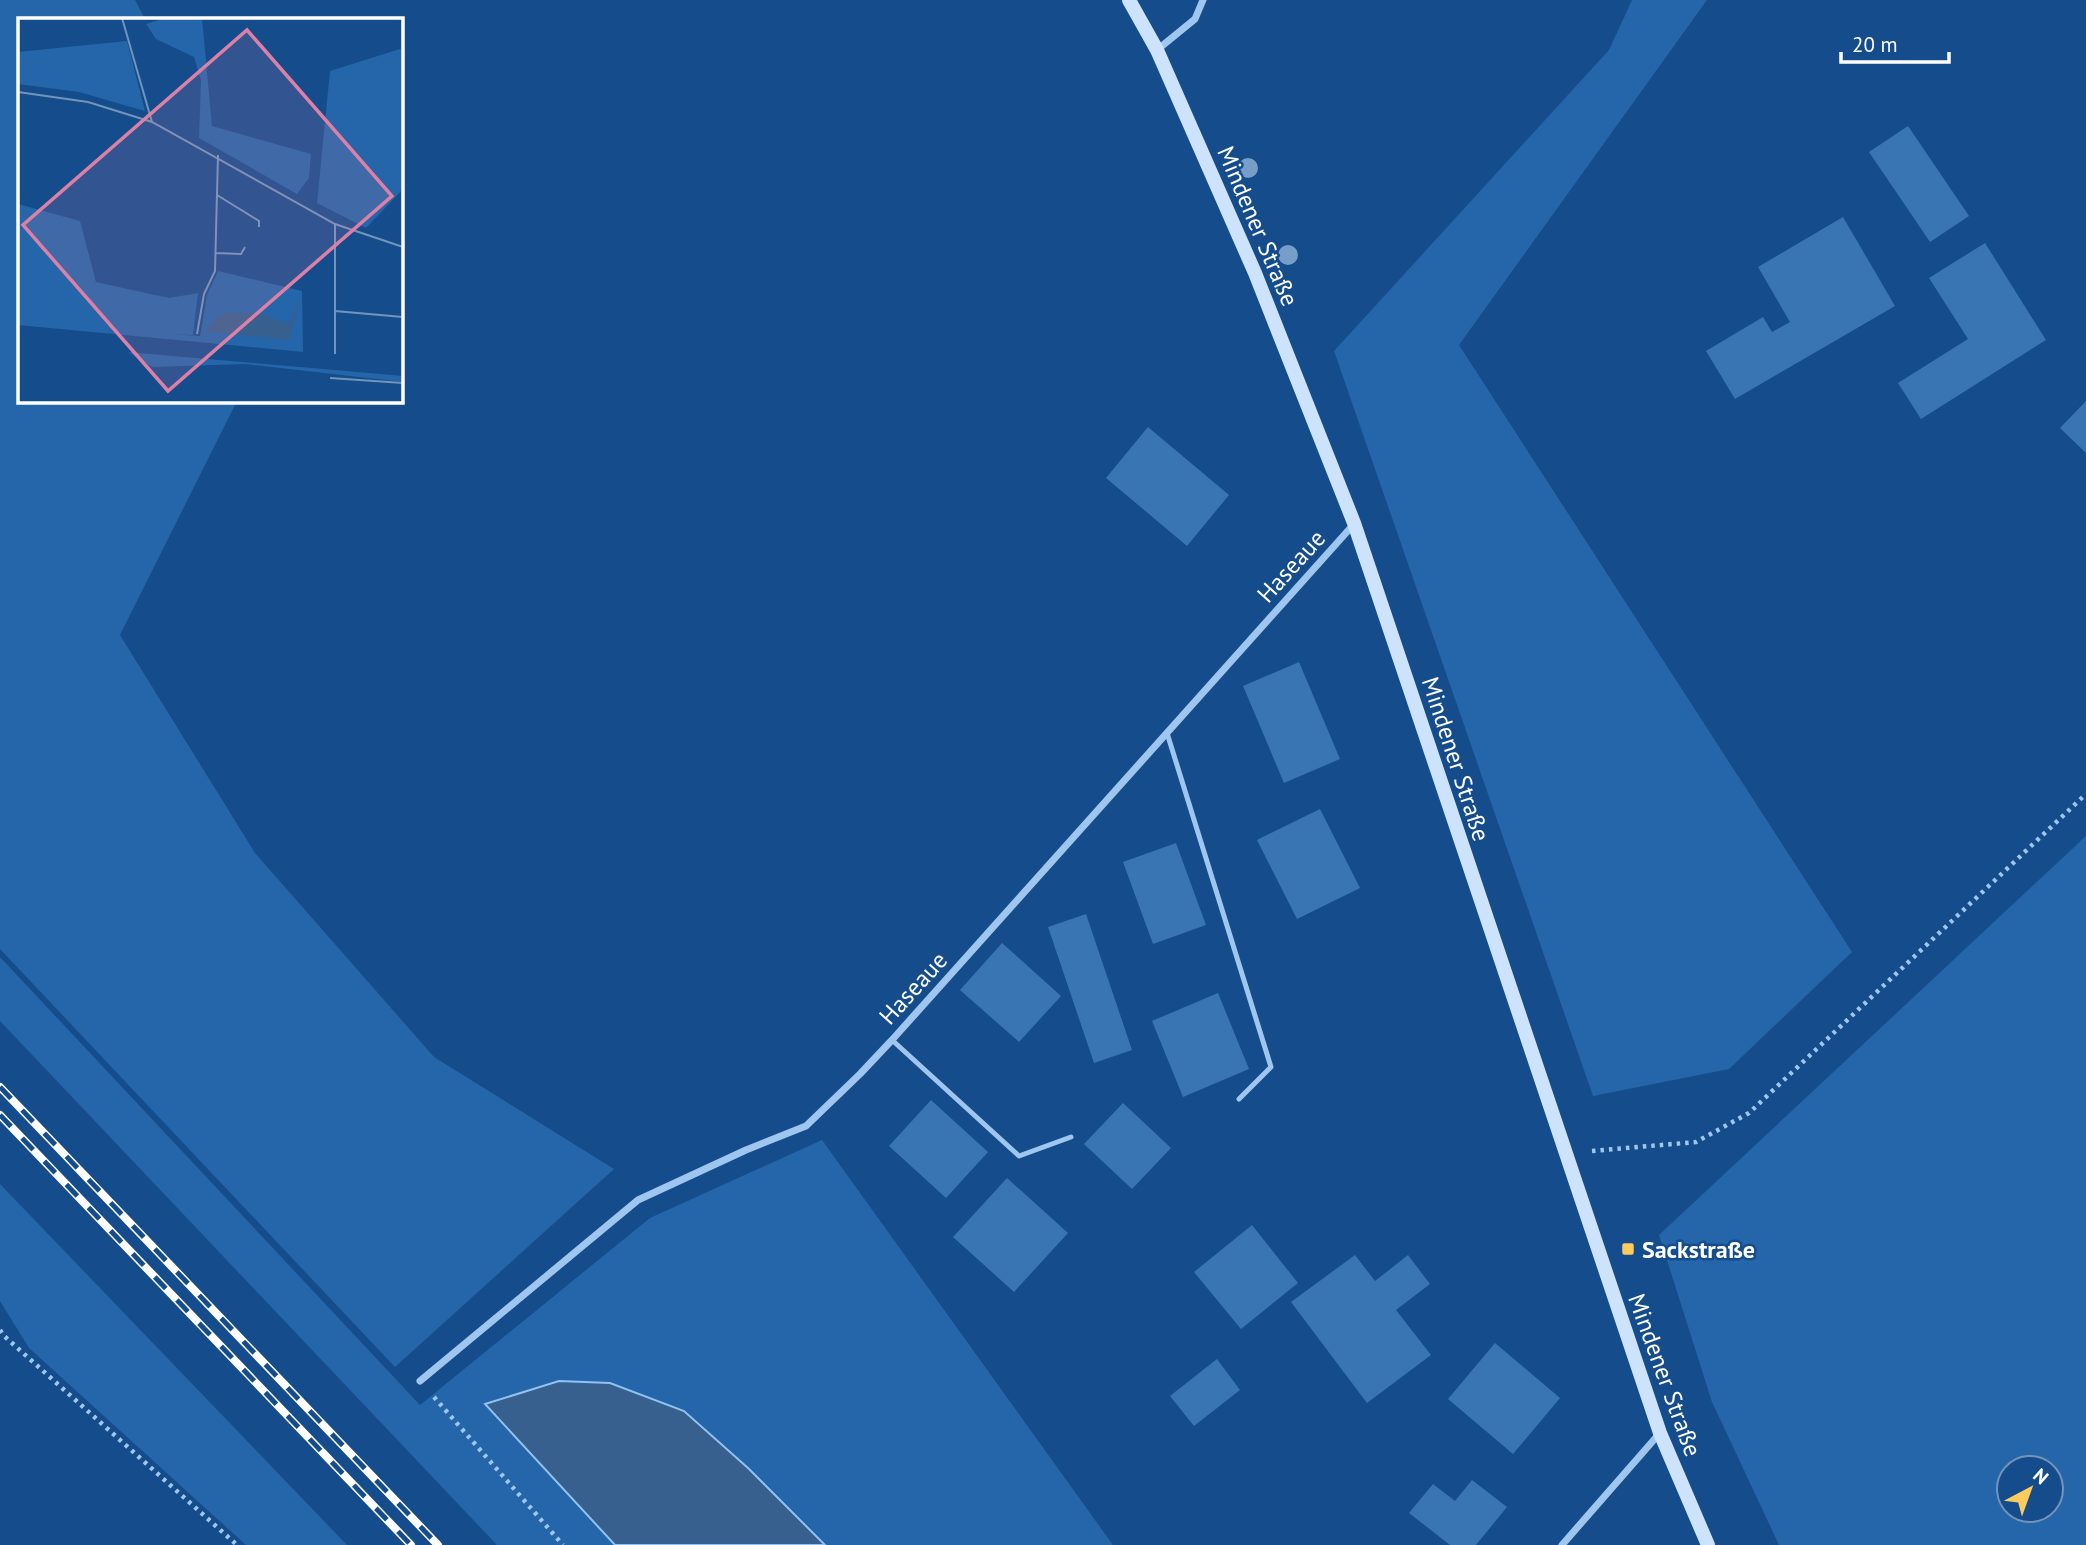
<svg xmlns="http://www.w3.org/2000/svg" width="2086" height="1545" font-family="'PT Sans',sans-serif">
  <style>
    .green { fill: #2565a9; fill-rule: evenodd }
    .water { fill: #37608e; stroke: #91c2f2; stroke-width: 2 }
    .building { fill: #3974b3 }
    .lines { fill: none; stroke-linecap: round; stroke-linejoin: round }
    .path { stroke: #9fc6ef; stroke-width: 4.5; stroke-dasharray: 3.5 5; stroke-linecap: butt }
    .lane { stroke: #9fc6ef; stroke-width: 5 }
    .street { stroke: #9fc6ef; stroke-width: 7 }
    .secondary { stroke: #cde2fb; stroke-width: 14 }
    .rail-casing { stroke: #fff; stroke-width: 8 }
    .rail { stroke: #154d8c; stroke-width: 5; stroke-dasharray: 16; stroke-linecap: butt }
    .tree { fill: #769ec9 }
    .poi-dot { fill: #ffcb5d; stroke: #154d8c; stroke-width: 2.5 }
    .labels { text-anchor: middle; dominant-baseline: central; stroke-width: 5; stroke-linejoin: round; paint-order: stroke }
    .street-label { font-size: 24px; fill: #fff; stroke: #154d8c }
    .poi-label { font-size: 24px; font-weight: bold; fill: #fff; stroke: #154d8c; text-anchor: start }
    .inset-road { fill: none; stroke: #7394ba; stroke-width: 2 }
    .view { fill: #dd80a5; fill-opacity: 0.15; stroke: #dd80a5; stroke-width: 3.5 }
    .inset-edge { fill: none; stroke: #fff; stroke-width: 3.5 }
  </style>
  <rect width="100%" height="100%" fill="#154d8c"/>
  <!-- green -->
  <g class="green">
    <polygon points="0,0 135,0 145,19 19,19 19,401 237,401 120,635 255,853 434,1057 614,1169 395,1367 0,949"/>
    <polygon points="1632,0 1707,0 1459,345 1852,952 1729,1069 1593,1096 1334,351 1609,50"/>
    <path d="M 2086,836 L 2086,1545 L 1779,1545 L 1712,1402 L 1659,1235 ZM 2051,1468 L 2051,1510 L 2009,1510 L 2009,1468 Z"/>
    <polygon points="0,957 420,1405 650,1218 822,1140 1113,1545 497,1545 0,1021"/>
    <polygon points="0,1184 347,1545 246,1545 29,1348 0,1301"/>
  </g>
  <!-- water -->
  <polygon class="water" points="559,1381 610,1383 684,1411 748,1468 825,1545 615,1545 485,1404"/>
  <!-- building -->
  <g class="building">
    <polygon points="1908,126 1969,216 1930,242 1869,152"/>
    <polygon points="1843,217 1895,306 1735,399 1706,351 1763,317 1772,332 1790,322 1758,267"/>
    <polygon points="1985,243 2046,340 1921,419 1898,383 1968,339 1929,278"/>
    <polygon points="2086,401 2086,453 2060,428"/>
    <polygon points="1148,427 1229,495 1187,546 1106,478"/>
    <polygon points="1299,662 1340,759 1284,783 1243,686"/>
    <polygon points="1320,809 1360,888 1297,919 1257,840"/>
    <polygon points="1176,843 1206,925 1153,944 1123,862"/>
    <polygon points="1086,914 1132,1050 1094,1063 1048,927"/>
    <polygon points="1002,943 1061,996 1019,1042 960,990"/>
    <polygon points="1218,993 1249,1069 1183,1097 1152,1021"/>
    <polygon points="931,1100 988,1152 946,1198 889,1146"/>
    <polygon points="1123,1103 1171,1148 1132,1189 1084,1144"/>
    <polygon points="1007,1178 1068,1233 1014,1292 953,1237"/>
    <polygon points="1252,1225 1298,1283 1241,1329 1194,1272"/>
    <polygon points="1355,1255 1375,1281 1408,1255 1430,1284 1396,1310 1431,1355 1367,1403 1291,1302"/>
    <polygon points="1495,1343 1560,1398 1513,1454 1448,1399"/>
    <polygon points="1217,1359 1240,1390 1194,1426 1170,1396"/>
    <polygon points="1472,1480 1507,1507 1476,1545 1450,1545 1409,1513 1433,1484 1455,1501"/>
  </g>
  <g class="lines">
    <!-- path -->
    <g class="path">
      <polyline points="1592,1151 1696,1142 1749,1113 2086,794"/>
      <polyline points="0,1330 3,1335 237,1545"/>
      <polyline points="434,1397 563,1545"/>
    </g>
    <!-- lane -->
    <g class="lane">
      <polyline points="1167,733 1271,1067 1239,1099"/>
      <polyline points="892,1040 1019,1156 1071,1137"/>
    </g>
    <!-- street -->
    <g class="street">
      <polyline points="1157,50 1195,19 1203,0"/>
      <polyline points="420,1381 638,1200 746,1150 806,1126 860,1074 892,1040 1354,524"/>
      <polyline points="1562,1545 1659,1434"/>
    </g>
    <!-- secondary -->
    <polyline class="secondary" points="1129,0 1157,50 1255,273 1354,523 1660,1433 1708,1545"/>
    <defs>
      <g id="rail">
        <polyline points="0,1087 438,1545"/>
        <polyline points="0,1115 411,1545"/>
      </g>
    </defs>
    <!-- rail casing -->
    <use href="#rail" class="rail-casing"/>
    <!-- rail -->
    <use href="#rail" class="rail"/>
  </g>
  <!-- trees -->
  <g class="tree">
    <circle cx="1248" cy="168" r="10"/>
    <circle cx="1288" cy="255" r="10"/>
  </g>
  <!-- markers -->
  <rect class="poi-dot" x="1621" y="1242" width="14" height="14" rx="3.5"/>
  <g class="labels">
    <!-- street labels -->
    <g class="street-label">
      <text transform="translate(1258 226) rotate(67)">Mindener Straße</text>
      <text transform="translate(1291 566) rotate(-48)">Haseaue</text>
      <text transform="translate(1456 759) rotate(72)">Mindener Straße</text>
      <text transform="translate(913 988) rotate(-48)">Haseaue</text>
      <text transform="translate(1665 1375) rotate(70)">Mindener Straße</text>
    </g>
    <!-- poi labels -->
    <g class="poi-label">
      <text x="1642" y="1249">Sackstraße</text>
    </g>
  </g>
  <!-- overview -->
  <g transform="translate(18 18)">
    <rect width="385" height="385" fill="#154d8c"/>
    <path d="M 147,0 L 184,0 L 194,108 L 293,136 L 291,160 L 279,176 L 181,120 L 183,62 L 176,39 L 138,21 L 128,6 ZM 109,23 L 127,93 L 61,74 L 0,66 L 0,34 ZM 385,30 L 385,171 L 348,210 L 299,185 L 312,53 ZM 0,186 L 62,203 L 78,264 L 151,280 L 180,275 L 175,317 L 152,316 L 182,318 L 189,277 L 200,253 L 284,273 L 285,334 L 0,307 ZM 110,334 L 385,358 L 385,364 L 227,346 L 134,349 Z" fill="#2565a9"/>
    <path d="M 282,279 L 271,322 L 188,313 L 200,299 L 210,295 L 243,296 L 271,306 Z" fill="#37608e"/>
    <path class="inset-road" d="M 104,0 L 134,104M 0,74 L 70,84 L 134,104 L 317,206 L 385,229M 199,177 L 241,203 L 241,209M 198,235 L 223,236 L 227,229M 317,293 L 385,299M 179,316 L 186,276 L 197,253 L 200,137M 317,336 L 317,206M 312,360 L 385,365"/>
    <path class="view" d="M 229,12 L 374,178 L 150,373 L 5,207 Z"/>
    <rect width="385" height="385" class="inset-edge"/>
  </g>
  <!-- north arrow -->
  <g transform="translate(2030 1489) rotate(41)"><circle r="33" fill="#154d8c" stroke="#7394ba" stroke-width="2"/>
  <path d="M0-5L12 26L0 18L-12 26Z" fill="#ffcb5d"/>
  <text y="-10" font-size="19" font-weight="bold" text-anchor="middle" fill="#ffffff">N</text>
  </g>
  <!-- scale -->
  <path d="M1841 52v10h108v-10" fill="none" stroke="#ffffff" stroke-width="3.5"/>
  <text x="1852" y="52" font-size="21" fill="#ffffff" stroke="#154d8c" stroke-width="5" paint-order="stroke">20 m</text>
</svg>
